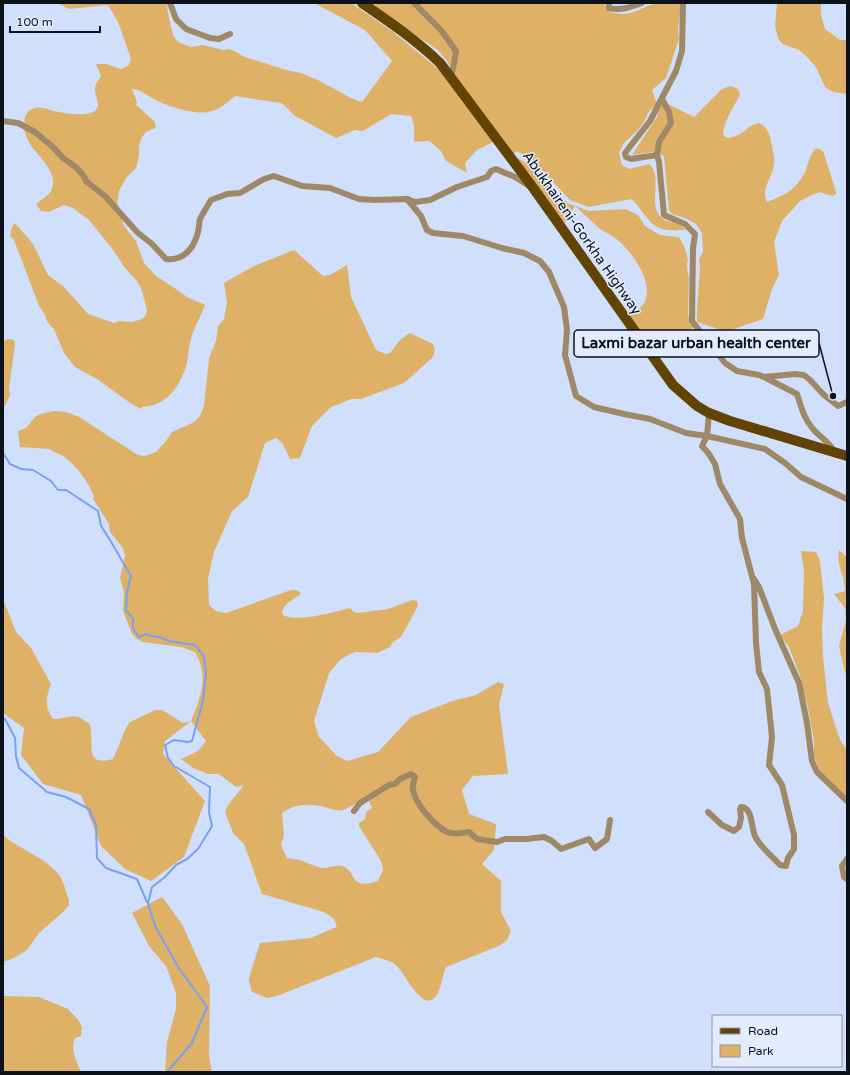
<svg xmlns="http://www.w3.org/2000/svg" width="850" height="1075" font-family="'Varela Round',sans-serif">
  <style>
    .green { fill: #dfb167; fill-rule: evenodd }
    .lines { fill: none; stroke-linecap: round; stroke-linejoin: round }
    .stream { stroke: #7aa1ef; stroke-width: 2 }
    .minor { stroke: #9f8866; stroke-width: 6 }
    .primary { stroke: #614303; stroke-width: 10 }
    .labels { text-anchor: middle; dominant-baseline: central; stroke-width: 3; stroke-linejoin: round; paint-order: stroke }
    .street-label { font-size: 14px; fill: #0c111a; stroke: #e3ecfe }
    .leader { fill: none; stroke: #0c111a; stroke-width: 1.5 }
    .callout-dot { fill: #0c111a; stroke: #e3ecfe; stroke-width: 1.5 }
    .callout { fill: #e3ecfe; stroke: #0c111a; stroke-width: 1.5 }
    .callout-label { font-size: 15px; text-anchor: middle; font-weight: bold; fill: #0c111a }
  </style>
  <rect width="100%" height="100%" fill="#d0dffc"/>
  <!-- green -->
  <g class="green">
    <path d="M 57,3 L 168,3 L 167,8 L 171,27 L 174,37 L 180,43 L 191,47 L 203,45 L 223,50 L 230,49 L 245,57 L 286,70 L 301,73 L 318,80 L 351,98 L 362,102 L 392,61 L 365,30 L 314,3 L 351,3 L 392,31 L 437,68 L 448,79 L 493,142 L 477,150 L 465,163 L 467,173 L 446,161 L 441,151 L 429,141 L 414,142 L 414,125 L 411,116 L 391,114 L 363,131 L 355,130 L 336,138 L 299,118 L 298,118 C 291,114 288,107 281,103 L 235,96 C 227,103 219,110 208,112 C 196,115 165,106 154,99 C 148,96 138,88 132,89 L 137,102 L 136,105 L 154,121 L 156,126 L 155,128 L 146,132 L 142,137 L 139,145 L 139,156 L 136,168 L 126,178 L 119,191 L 117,206 L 124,226 L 136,241 L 144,263 L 156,276 L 176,289 L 187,297 L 205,305 C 201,316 194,327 191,339 C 188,348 189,357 186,366 C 180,387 166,406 142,407 L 142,409 L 133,405 L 97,379 L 75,367 L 64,353 L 54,329 L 48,323 L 44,313 L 39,306 L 14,240 L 10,236 L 12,227 L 15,223 L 33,244 L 48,275 L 64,287 L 88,314 L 114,323 L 119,321 L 132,322 L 142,319 L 146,315 L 147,310 L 141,288 L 137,281 L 125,268 L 114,251 L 89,220 L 73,208 L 64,205 L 49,212 L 41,211 L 36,204 C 41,200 48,196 51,191 C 60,173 38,157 30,144 C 27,140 26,134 24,130 L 26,127 C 22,119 26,110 35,108 C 43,106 51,111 59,112 C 67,114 85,116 93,112 C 105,106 91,93 96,84 C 97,81 100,78 101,76 L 96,64 L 107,64 L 121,69 L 129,65 L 131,59 L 118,22 L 108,5 L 69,9 Z"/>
    <path d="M 367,3 L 604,3 L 608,11 C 629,19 637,9 656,3 C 661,1 675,3 681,3 L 678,31 L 679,39 L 666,78 L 652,90 L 657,103 L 648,113 L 644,122 L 637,131 L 624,143 L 619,153 L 622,165 L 629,169 L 649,164 C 664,176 647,202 661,217 C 665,222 673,221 678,224 C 681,225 684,228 686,230 C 664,230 658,233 644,214 C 639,208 637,203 631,199 L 589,207 L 570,200 L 534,162 L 517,151 L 512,155 L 460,86 L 449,64 L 438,50 Z"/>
    <polygon points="777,3 821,3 821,15 825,29 840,40 847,40 847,94 833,92 825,87 816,67 806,56 799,50 782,44 778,38 775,25"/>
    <path d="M 731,86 L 738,89 L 740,95 C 736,103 706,149 738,135 C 747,131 748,125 759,123 C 769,127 770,137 772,146 C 773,152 775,158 774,164 C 773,178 760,188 767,202 C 785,195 796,190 805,172 C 809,164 809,153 817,148 L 823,151 L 836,192 L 836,194 L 832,196 L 820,192 L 810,196 L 800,201 L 782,221 L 774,242 L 779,275 L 772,289 L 763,319 L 731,330 L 721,330 L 697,322 L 697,309 L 700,269 L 699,259 L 703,252 L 702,233 L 696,224 L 685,218 L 672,214 L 669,210 L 664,156 L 653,152 L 632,155 L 657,117 L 663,98 L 666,103 L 694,117 L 722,89 Z"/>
    <path d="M 517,158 L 532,166 L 567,203 L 589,211 L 626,209 L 638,215 L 645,226 L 660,235 L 679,237 L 684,246 L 688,259 L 687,267 L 689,279 L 688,314 L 693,328 C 686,336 657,337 647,334 C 638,330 634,324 630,316 C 635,312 643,307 645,301 C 654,281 630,249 615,238 C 610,234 604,232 599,228 C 591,221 583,213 575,206 L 563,225 L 516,161 Z"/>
    <path d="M 294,250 L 323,276 L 330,275 L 347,265 L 351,297 L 376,350 L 385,354 L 390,353 L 401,339 L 410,333 L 433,344 L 435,349 L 433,357 L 404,383 L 361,399 L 351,399 L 331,407 L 312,426 L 300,458 L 290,459 L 283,444 L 276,438 L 265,443 L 248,497 L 232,511 L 214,552 L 208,579 L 209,605 L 216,611 L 226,613 L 291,590 L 297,590 L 301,594 C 294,599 279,606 283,615 C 297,623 334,612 350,608 L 354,612 L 358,613 L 388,609 L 412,600 L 417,601 L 418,606 L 401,637 L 393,642 L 390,647 L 377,653 L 356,652 L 350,654 L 340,660 L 329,673 L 314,721 L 319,737 L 337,756 L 347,761 L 378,752 L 411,717 L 452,701 L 476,695 L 498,682 L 504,684 L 499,705 L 508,774 L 473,776 L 462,790 L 469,814 L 496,824 L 494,850 L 482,864 L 501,881 L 501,912 L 511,931 L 507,940 L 499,946 L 446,967 C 443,974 441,990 436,996 C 423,1015 404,971 396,965 C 391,961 382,959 376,957 L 277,996 L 267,998 L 252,992 L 249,981 L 249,978 L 260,943 L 311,938 L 334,928 L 337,926 L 334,919 L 324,912 L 262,894 L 244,844 L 233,833 L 225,812 L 228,805 L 244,785 L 236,787 L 219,774 L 208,774 L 193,768 L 181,759 L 198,751 L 206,741 L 191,721 L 165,741 L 163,754 L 205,801 L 184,857 L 151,881 L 125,869 L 101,846 L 81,795 L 43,784 L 21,755 L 24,728 L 3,713 L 3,599 L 16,632 L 31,648 L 51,684 C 46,697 44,706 53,719 C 61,720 70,714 79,717 C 83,719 86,722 90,724 C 95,741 82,768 113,759 L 126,728 L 130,722 L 155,710 L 162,710 L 183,723 L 191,721 C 198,703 206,686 201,666 C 200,661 197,656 195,652 L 181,647 L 143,642 L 137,639 L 132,634 L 123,611 L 124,593 L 120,578 L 125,556 L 123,548 L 110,532 L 109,524 L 93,499 L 94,496 C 87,480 77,466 63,456 C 59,453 53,453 50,449 L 20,447 L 18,431 L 26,428 L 35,417 L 40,414 L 54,411 L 66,412 L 79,417 L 138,455 L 145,456 L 156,452 L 166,441 L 172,432 L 186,426 L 194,422 L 200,416 L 204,406 L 209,358 L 216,341 L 218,326 L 224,319 L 227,302 L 224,283 L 254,266 ZM 363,800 L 369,801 L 372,808 L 366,812 L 365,819 L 359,823 L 359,826 L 381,861 L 383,870 L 378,881 C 348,891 358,871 342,866 C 337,864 329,868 323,868 C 315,867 307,862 299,860 C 295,859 291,859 287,858 L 281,845 L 284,835 L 282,813 C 295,804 309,803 324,807 C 331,808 336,812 343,810 C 349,808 356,803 363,800 Z"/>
    <polygon points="9,339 14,340 15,345 9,388 10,395 5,406 3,407 3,341"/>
    <path d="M 839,550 L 847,557 L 847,673 L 845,673 L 839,646 L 846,620 L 845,608 L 834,594 L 845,591 C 845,575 836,566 839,550 Z"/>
    <polygon points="801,551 816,552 820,561 824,599 822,627 823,656 828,703 840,740 847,750 847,803 819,769 814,755 814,741 807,703 802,689 800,676 789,647 780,635 798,626 803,611 804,571"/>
    <path d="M 3,835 C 20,850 44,856 59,875 C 64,881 66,893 69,900 L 69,905 L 62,913 L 39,933 L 27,950 L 14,958 L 3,962 Z"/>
    <polygon points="162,897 182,924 210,986 209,1055 212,1072 165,1072 167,1042 176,1009 176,993 166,966 149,946 132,913"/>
    <path d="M 3,996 L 39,997 L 68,1009 L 79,1021 L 82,1027 L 81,1036 L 75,1038 C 70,1049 77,1062 81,1072 L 3,1072 Z"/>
  </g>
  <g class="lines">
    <!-- stream -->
    <g class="stream">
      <polyline points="3,453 10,464 21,469 33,470 51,481 58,490 66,490 98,511 101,526 110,540 131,576 127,592 126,610 133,619 133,628 139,637 146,634 151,636 159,637 169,641 195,645 204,656 206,673 203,701 192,741 188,742 174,740 165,745 168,758 174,766 210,787 209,812 212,826 198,849 187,859 176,865 165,877 152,887 148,903 155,926 178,967 207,1007 192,1043 168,1071 168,1072"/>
      <polyline points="3,718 5,719 15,738 16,756 19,768 47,792 66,797 89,809 96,825 97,858 106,868 137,879 147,902"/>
    </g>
    <!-- minor -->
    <g class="minor">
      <polyline points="170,3 176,19 186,29 210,38 219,39 230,34"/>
      <polyline points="414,3 441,30 456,51 454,64 451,76"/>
      <path d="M 609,3 L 609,8 C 621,11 631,7 642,3"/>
      <polyline points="683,3 682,51 676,71 650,121 625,153 626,157 631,159 657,155 659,162 664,215 685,224 695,234 693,248 692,321 725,363 737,371 759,375 764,377 795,374 804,375 810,380 824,395 838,406 847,402"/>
      <path d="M 3,121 L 18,123 L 35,132 L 53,147 L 63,158 L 77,168 L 83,175 L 87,182 L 106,197 L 137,232 L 152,244 L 166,259 C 184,261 194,248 198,232 C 199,228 199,223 200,219 C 203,213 207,207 211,200 L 227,194 L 240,193 L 264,179 L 274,176 L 302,186 L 330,188 L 359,199 L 374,200 L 407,199 L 415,202 L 430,200 L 457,187 L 487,177 L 491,171 L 496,169 L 515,177 L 529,186"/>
      <polyline points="657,155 659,142 671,123 669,112 662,99"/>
      <path d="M 407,199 L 421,216 L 427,230 L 433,233 L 463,236 L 502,248 L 524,253 L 540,261 L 549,272 L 564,307 L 567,330 L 565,355 L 576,396 L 594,407 L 624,414 L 650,419 L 686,433 L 707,436 L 702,446 L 709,454 L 715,464 L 720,484 L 740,519 L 742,538 L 754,584 L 756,643 L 759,672 L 767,689 L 772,737 L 769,765 L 782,785 L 794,835 L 794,849 L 788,858 L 786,866 L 780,865 C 772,856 760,847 755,836 C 751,828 753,807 741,807 L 740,809 L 741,818 L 739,827 L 734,831 L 722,825 L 708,812"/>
      <path d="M 766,378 L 797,394 C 801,406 804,419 813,429 C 820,437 829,442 835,452"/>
      <polyline points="709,413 707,436 765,449 785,463 801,477 847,499"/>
      <polyline points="754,579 759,587 775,629 799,683 807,723 812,761 817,772 847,801"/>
      <path d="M 354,811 L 360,803 L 389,785 L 395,784 L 400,779 L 411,774 L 415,777 C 414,781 412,785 413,789 C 414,803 435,826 447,832 C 454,835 462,833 469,832 L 477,839 L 497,842 L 505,839 L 526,839 L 544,837 L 552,841 L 561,849 L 589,839 L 595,848 L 607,839 L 610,820"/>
      <polyline points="847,859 842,866 844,877 847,879"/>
    </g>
    <!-- primary -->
    <path class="primary" d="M 362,3 C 390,22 416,40 440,63 L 534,189 L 673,385 L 697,406 L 709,413 L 730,421 L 847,456"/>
  </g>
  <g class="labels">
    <!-- street labels -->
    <g class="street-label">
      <text transform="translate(582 233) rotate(55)">Abukhaireni-Gorkha Highway</text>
    </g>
  </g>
  <!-- callouts -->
  <path class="leader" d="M833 396L819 343"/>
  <circle class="callout-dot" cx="833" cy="396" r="4"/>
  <rect class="callout" x="574" y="330" width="245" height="27" rx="4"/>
  <g class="callout-label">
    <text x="696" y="348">Laxmi bazar urban health center</text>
  </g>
  <!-- border -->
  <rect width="850" height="1075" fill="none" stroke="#0c111a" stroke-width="8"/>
  <!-- legend -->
  <rect x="712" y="1015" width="130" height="52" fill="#e3ecfe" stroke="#8d94a3"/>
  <rect x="720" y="1028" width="20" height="6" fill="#614303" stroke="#8d94a3"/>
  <text x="748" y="1035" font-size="12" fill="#0c111a">Road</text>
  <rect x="720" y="1045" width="20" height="12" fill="#dfb167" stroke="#8d94a3"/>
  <text x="748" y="1055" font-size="12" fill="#0c111a">Park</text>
  <!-- scale -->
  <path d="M10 26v6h90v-6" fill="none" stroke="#0c111a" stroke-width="2"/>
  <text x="16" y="26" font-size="12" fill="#0c111a" stroke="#e3ecfe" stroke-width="3" paint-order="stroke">100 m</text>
</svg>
